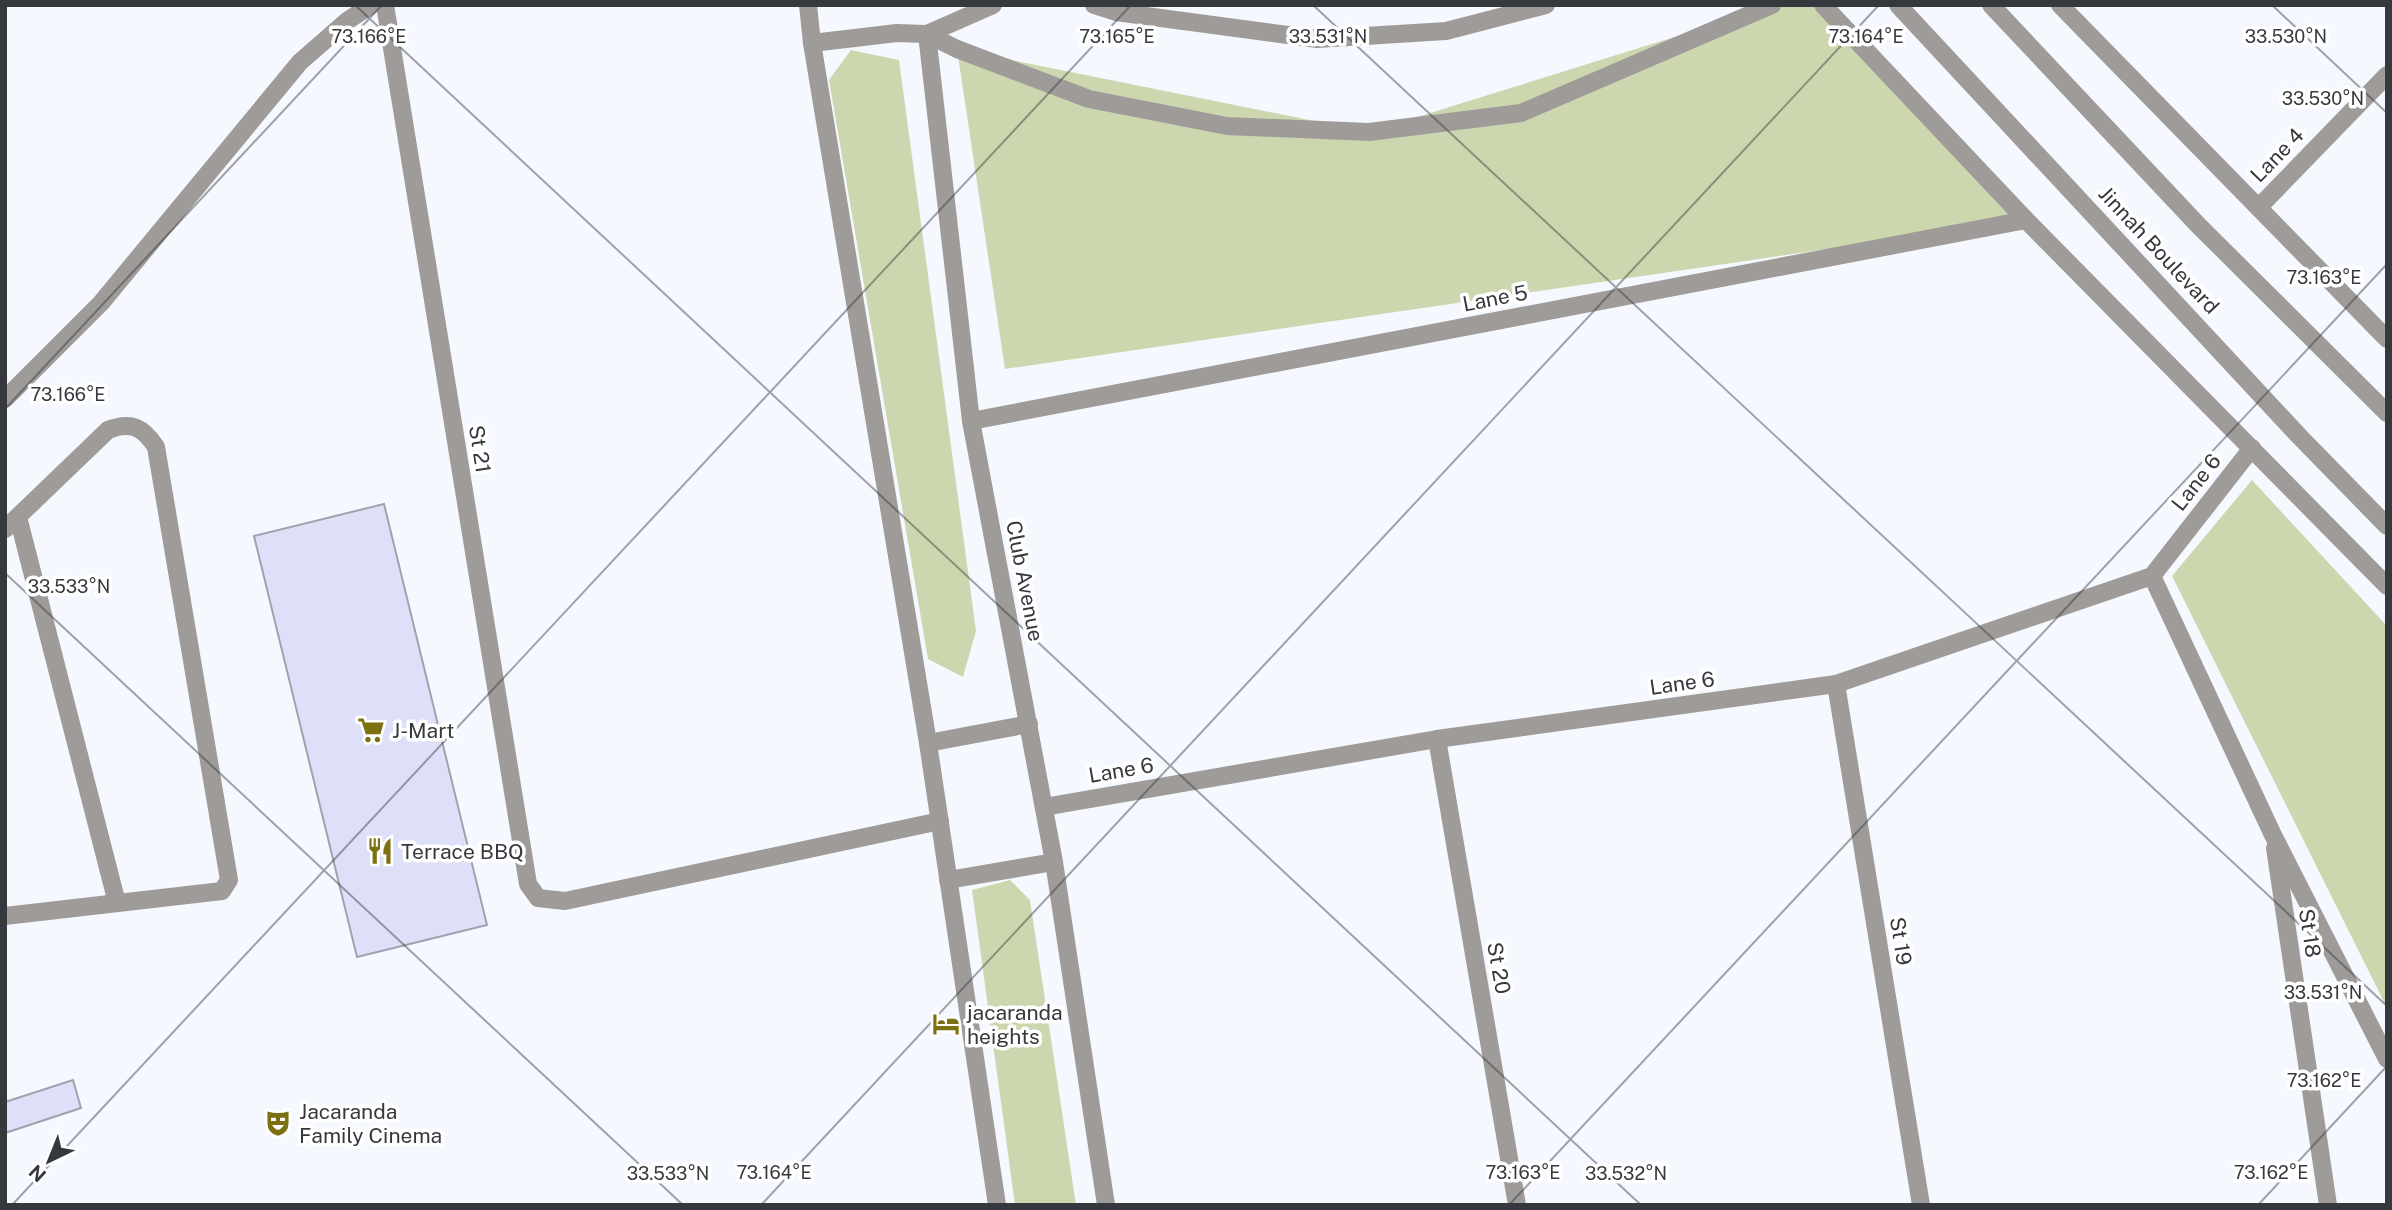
<svg xmlns="http://www.w3.org/2000/svg" width="2392" height="1210" font-family="'Public Sans',sans-serif">
  <style>
    .green { fill: #cdd7af }
    .building { fill: #dee0f9; stroke: #a1a2ad; stroke-width: 2 }
    .lines { fill: none; stroke-linecap: round; stroke-linejoin: round }
    .minor { stroke: #9f9b98; stroke-width: 18 }
    .ticks { fill: none; stroke: #35383c; stroke-width: 2; stroke-opacity: 0.45 }
    .labels { text-anchor: middle; dominant-baseline: central; stroke-width: 7; stroke-linejoin: round; paint-order: stroke }
    .street-label { font-size: 21px; fill: #35383c; stroke: #fff }
    .poi-label { font-size: 21px; fill: #35383c; stroke: #fff; text-anchor: start }
    .ticks-label { font-size: 18px; text-anchor: middle; fill: #35383c; stroke: #fff; stroke-width: 7; stroke-linejoin: round; paint-order: stroke }
  </style>
  <rect width="100%" height="100%" fill="#f5f9ff"/>
  <!-- green -->
  <g class="green">
    <polygon points="1777,5 1823,5 2026,220 1005,369 957,49 1369,132"/>
    <polygon points="851,50 899,60 976,631 963,677 928,659 829,80"/>
    <polygon points="2252,480 2387,626 2387,1008 2172,576"/>
    <polygon points="1010,880 1030,900 1076,1205 1015,1205 972,890"/>
  </g>
  <!-- building -->
  <g class="building">
    <polygon points="384,504 487,925 357,957 254,536"/>
    <polygon points="73,1080 81,1108 5,1133 5,1102"/>
  </g>
  <g class="lines">
    <!-- minor -->
    <g class="minor">
      <polyline points="385,5 528,884 538,898 565,901 940,821"/>
      <polyline points="808,5 812,43 928,743 997,1205"/>
      <polyline points="993,5 927,34 971,421 1054,862 1106,1205"/>
      <polyline points="1094,5 1116,12 1317,39 1446,31 1546,5"/>
      <polyline points="1823,5 2026,220 2387,586"/>
      <polyline points="1898,5 2299,436 2387,526"/>
      <polyline points="1991,5 2198,225 2387,413"/>
      <polyline points="2060,5 2387,339"/>
      <polyline points="812,43 897,33 927,34 957,49 1089,99 1227,126 1369,132 1521,113 1772,5"/>
      <polyline points="2259,207 2387,75"/>
      <polyline points="5,399 101,303 300,62 347,21 371,5"/>
      <polyline points="971,421 2026,220"/>
      <polyline points="18,517 117,903"/>
      <path d="M 5,529 L 108,430 C 131,421 143,427 156,447 L 229,880 L 222,891 L 5,916"/>
      <polyline points="2152,576 2272,833 2387,1059"/>
      <polyline points="1836,684 1921,1205"/>
      <polyline points="1437,739 1517,1205"/>
      <polyline points="928,743 1029,724"/>
      <polyline points="1044,807 1437,739 1836,684 2152,576 2252,448"/>
      <polyline points="2275,848 2328,1205"/>
      <polyline points="948,880 1054,862"/>
    </g>
  </g>
  <!-- ticks -->
  <path class="ticks" d="M 355,5 L 1641,1205M 1313,5 L 2387,1006M 2272,5 L 2387,113M 5,409 L 382,5M 5,573 L 683,1205M 12,1205 L 1131,5M 761,1205 L 1879,5M 1509,1205 L 2387,264M 2258,1205 L 2387,1066"/>
  <!-- icons -->
  <defs>
    <symbol id="supermarket-bare" viewBox="-9 -9 18 18"><path d="M-6-5.5h2.5l.6 2H6L4.5 2H-2.5L-4.4-4H-6ZM-1.5 3.2a1.3 1.3 0 1 0 .1 0ZM3 3.2a1.3 1.3 0 1 0 .1 0Z" fill="#7c7112" stroke="#fff" stroke-width="2.5" paint-order="stroke"/></symbol>
    <symbol id="restaurant-bare" viewBox="-9 -9 18 18"><path d="M-5-6h1v4h1v-4h1v4h1v-4h1v5L-1.5 .5V6h-2V.5L-5-1ZM5-6V6H3V1.5H1.5Q1.5-4 5-6Z" fill="#7c7112" stroke="#fff" stroke-width="2.5" paint-order="stroke"/></symbol>
    <symbol id="hotel-bare" viewBox="-9 -9 18 18"><path d="M-6-4.5h1.5V1H6V5H4.5V3h-9V5H-6ZM-4 0a1.8 1.8 0 1 1 3.6 0ZM.5 0V-2.5h3Q6-2.5 6 0Z" fill="#7c7112" stroke="#fff" stroke-width="2.5" paint-order="stroke"/></symbol>
    <symbol id="theatre-bare" viewBox="-9 -9 18 18"><path d="M-5-5.5Q0-4 5-5.5V0Q5 5 0 6Q-5 5-5 0ZM-3.3-2.5H-1v1.5H-3.3ZM1-2.5H3.3v1.5H1ZM-2.8 1Q0 5.5 2.8 1Z" fill="#7c7112" stroke="#fff" stroke-width="2.5" paint-order="stroke"/></symbol>
  </defs>
  <g fill-rule="evenodd">
    <use href="#supermarket-bare" x="352" y="711" width="38" height="38"/>
    <use href="#restaurant-bare" x="361" y="832" width="38" height="38"/>
    <use href="#hotel-bare" x="927" y="1005" width="38" height="38"/>
    <use href="#theatre-bare" x="259" y="1104" width="38" height="38"/>
  </g>
  <g class="labels">
    <!-- street labels -->
    <g class="street-label">
      <text transform="translate(2277 155) rotate(-46)">Lane 4</text>
      <text transform="translate(2159 250) rotate(47)">Jinnah Boulevard</text>
      <text transform="translate(1495 298) rotate(-11)">Lane 5</text>
      <text transform="translate(480 449) rotate(81)">St 21</text>
      <text transform="translate(2196 482) rotate(-52)">Lane 6</text>
      <text transform="translate(1025 581) rotate(79)">Club Avenue</text>
      <text transform="translate(1682 683) rotate(-8)">Lane 6</text>
      <text transform="translate(1121 770) rotate(-10)">Lane 6</text>
      <text transform="translate(2310 933) rotate(81)">St 18</text>
      <text transform="translate(1901 941) rotate(81)">St 19</text>
      <text transform="translate(1499 968) rotate(80)">St 20</text>
    </g>
    <!-- poi labels -->
    <g class="poi-label">
      <text x="392" y="730">J-Mart</text>
      <text x="401" y="851">Terrace BBQ</text>
      <text x="967" y="1012">jacaranda<tspan x="967" dy="24">heights</tspan></text>
      <text x="299" y="1111">Jacaranda<tspan x="299" dy="24">Family Cinema</tspan></text>
    </g>
  </g>
  <g class="ticks-label">
    <text x="2286" y="43">33.530°N</text>
    <text x="1328" y="43">33.531°N</text>
    <text x="369" y="43">73.166°E</text>
    <text x="1117" y="43">73.165°E</text>
    <text x="1866" y="43">73.164°E</text>
    <text x="2323" y="105">33.530°N</text>
    <text x="2324" y="284">73.163°E</text>
    <text x="68" y="401">73.166°E</text>
    <text x="69" y="593">33.533°N</text>
    <text x="2323" y="999">33.531°N</text>
    <text x="2324" y="1087">73.162°E</text>
    <text x="774" y="1179">73.164°E</text>
    <text x="1523" y="1179">73.163°E</text>
    <text x="2271" y="1179">73.162°E</text>
    <text x="668" y="1180">33.533°N</text>
    <text x="1626" y="1180">33.532°N</text>
  </g>
  <!-- border -->
  <rect width="2392" height="1210" fill="none" stroke="#35383c" stroke-width="14"/>
  <!-- north arrow -->
  <g transform="translate(49 1161) rotate(223)" stroke="#ffffff" stroke-width="5" paint-order="stroke">
  <path d="M0-5L12 26L0 18L-12 26Z" fill="#35383c"/>
  <text y="-10" font-size="19" font-weight="bold" text-anchor="middle" fill="#35383c">N</text>
  </g>
</svg>
